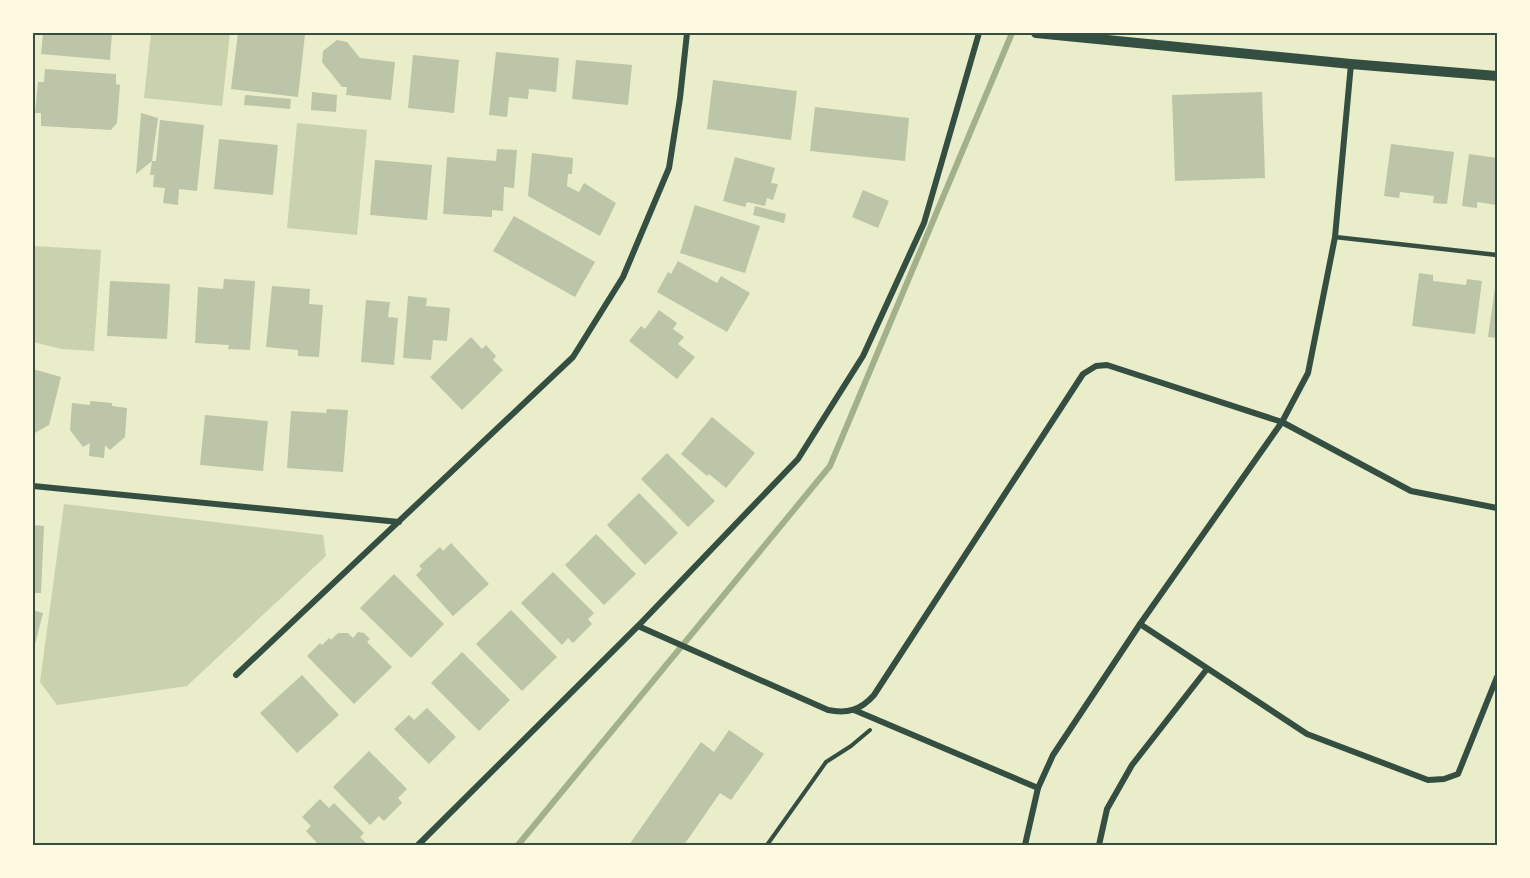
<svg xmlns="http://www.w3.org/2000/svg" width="1530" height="878" font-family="Barlow,sans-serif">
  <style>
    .green { fill: #cad2ad }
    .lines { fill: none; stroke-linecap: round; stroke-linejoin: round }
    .stream { stroke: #a3b18a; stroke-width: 6 }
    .building { fill: #bcc5a7 }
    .path { stroke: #344e41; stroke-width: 4 }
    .service { stroke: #344e41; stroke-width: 4.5 }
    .minor { stroke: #344e41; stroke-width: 6 }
    .tertiary { stroke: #344e41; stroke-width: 10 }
    .neatline { fill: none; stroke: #344e41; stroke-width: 2 }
  </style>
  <rect width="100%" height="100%" fill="#e9edc9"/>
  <!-- green -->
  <g class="green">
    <polygon points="151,33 230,33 222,106 144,98"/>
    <polygon points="297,123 367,130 357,235 287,228"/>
    <polygon points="33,246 101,250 94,351 61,349 33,342"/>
    <polygon points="64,504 323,535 326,556 187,686 57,705 40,682"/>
  </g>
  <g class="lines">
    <!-- stream -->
    <polyline class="stream" points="518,845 830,466 1012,33"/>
  </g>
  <!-- building -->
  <g class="building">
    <polygon points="43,33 112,33 110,60 41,54"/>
    <polygon points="238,33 305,34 298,97 231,89"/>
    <polygon points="337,40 347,42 360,58 395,62 391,100 346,95 347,87 342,87 322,62 323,51"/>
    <polygon points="496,52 559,58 556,92 529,89 528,99 509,97 507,117 489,115"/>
    <polygon points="413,55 459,60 454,113 408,108"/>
    <polygon points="576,60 632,65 628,105 572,99"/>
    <polygon points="45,69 116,74 116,84 120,85 117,123 111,130 41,126 41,113 35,113 38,82 44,82"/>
    <polygon points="713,80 797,91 791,140 707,129"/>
    <polygon points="312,92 337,95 336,112 311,110"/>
    <polygon points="1262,92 1265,178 1175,181 1172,95"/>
    <polygon points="245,95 291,99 290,109 244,105"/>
    <polygon points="815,107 909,118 905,161 810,151"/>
    <polygon points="141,113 158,118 152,161 136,174"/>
    <polygon points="160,120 204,125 197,191 179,189 178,205 163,203 165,188 153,187 154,175 150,175 152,161 156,161"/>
    <polygon points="219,139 278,145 273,195 214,189"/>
    <polygon points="1391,144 1454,152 1447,204 1433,203 1434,196 1400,192 1399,198 1384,196"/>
    <polygon points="497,149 517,150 514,188 504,187 503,211 492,210 492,217 443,214 447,157 496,161"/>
    <polygon points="532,153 573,158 572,174 568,174 567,186 579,192 584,183 616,203 600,236 528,196"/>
    <polygon points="1469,154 1497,158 1497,205 1477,202 1477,208 1462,206"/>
    <polygon points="735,157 775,168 771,183 778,184 773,200 767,198 765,206 747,202 745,207 723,201"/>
    <polygon points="375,160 432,165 427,220 370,215"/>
    <polygon points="863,190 889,201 878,228 852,217"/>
    <polygon points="695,205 760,226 745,273 680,253"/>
    <polygon points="755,206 786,214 784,223 753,215"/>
    <polygon points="514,216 595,262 575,297 493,251"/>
    <polygon points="678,261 717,283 721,276 750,293 727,332 657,292 668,272 671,274"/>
    <polygon points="1419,273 1433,275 1433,281 1466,285 1467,279 1482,281 1475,334 1412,326"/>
    <polygon points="224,279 255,281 250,350 228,349 229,345 195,343 198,287 223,289"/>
    <polygon points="110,281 170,284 167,339 107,336"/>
    <polygon points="1496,281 1497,281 1497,338 1488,337"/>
    <polygon points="272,286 310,289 309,304 323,305 319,357 298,356 298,350 266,347"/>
    <polygon points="408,296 427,298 426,306 450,308 447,341 433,340 431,360 403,358"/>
    <polygon points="366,300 390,302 388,317 398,318 394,365 361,362"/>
    <polygon points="659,310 677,323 673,329 684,337 678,344 695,357 677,379 629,341 641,326 645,329"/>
    <polygon points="471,337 482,349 486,345 496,356 493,360 503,370 462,410 430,377"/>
    <polygon points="33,369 61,377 49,425 33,434"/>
    <polygon points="90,401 112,403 112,406 127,408 125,437 110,450 105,445 104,458 89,456 90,443 83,447 70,430 72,403 90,405"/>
    <polygon points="327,409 348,410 343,472 287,468 291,411 326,413"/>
    <polygon points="205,415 268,421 263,471 200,465"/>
    <polygon points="712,417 755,453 726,488 709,474 707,476 681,454"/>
    <polygon points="667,453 715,501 688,527 641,479"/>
    <polygon points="639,493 678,533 645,565 607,525"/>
    <polygon points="33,525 44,526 41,593 33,593"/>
    <polygon points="596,534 636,574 604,605 565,565"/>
    <polygon points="451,543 489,584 453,616 416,575 422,569 419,566 440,547 443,551"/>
    <polygon points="553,572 594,613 588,619 592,624 573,643 568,638 562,645 521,603"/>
    <polygon points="394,574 444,624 411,658 360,608"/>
    <polygon points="33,610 43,613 34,648 33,648"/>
    <polygon points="511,610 557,657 522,691 476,644"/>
    <polygon points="358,632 364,633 370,639 367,642 392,667 354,704 307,656 320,643 322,645 329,638 331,640 338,633 348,633 353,638"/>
    <polygon points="462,652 510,700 479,731 431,683"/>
    <polygon points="302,675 339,715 297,753 260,713"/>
    <polygon points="427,708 456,737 429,764 394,729 409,715 414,720"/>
    <polygon points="729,730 764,754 731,800 720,793 684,845 629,845 701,742 714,752"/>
    <polygon points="369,751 407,789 398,798 402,803 384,821 379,816 370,825 333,787"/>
    <polygon points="320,799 329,808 334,803 364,833 360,837 366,843 365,845 319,845 306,831 311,826 302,817"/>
  </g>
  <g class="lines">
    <!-- path -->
    <polyline class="path" points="767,845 826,762 851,746 870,730"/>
    <!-- service -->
    <polyline class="service" points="1335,237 1497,255"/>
    <!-- minor -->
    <g class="minor">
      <polyline points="33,486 399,522"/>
      <polyline points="1140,624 1307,734 1428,780 1444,779 1458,774 1497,677"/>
      <path d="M 638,626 L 828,710 C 847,714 861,710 874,695 L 1083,374 L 1096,366 L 1107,365 L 1282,422 L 1411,491 L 1497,508"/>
      <polyline points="236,675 573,357 623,277 669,168 680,98 687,33"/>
      <polyline points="854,710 1038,788"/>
      <polyline points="418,845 638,626 798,459 863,356 924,223 979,33"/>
      <polyline points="1025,845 1038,788 1053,755 1140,624 1282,422 1308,373 1335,237 1351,64"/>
      <polyline points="1099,845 1107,809 1132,765 1207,669"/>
    </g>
    <!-- tertiary -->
    <polyline class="tertiary" points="1036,33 1351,64 1497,76"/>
  </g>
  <!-- border -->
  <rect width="1530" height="878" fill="none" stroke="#fefae0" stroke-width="69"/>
  <rect x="34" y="34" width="1462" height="810" class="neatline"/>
</svg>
